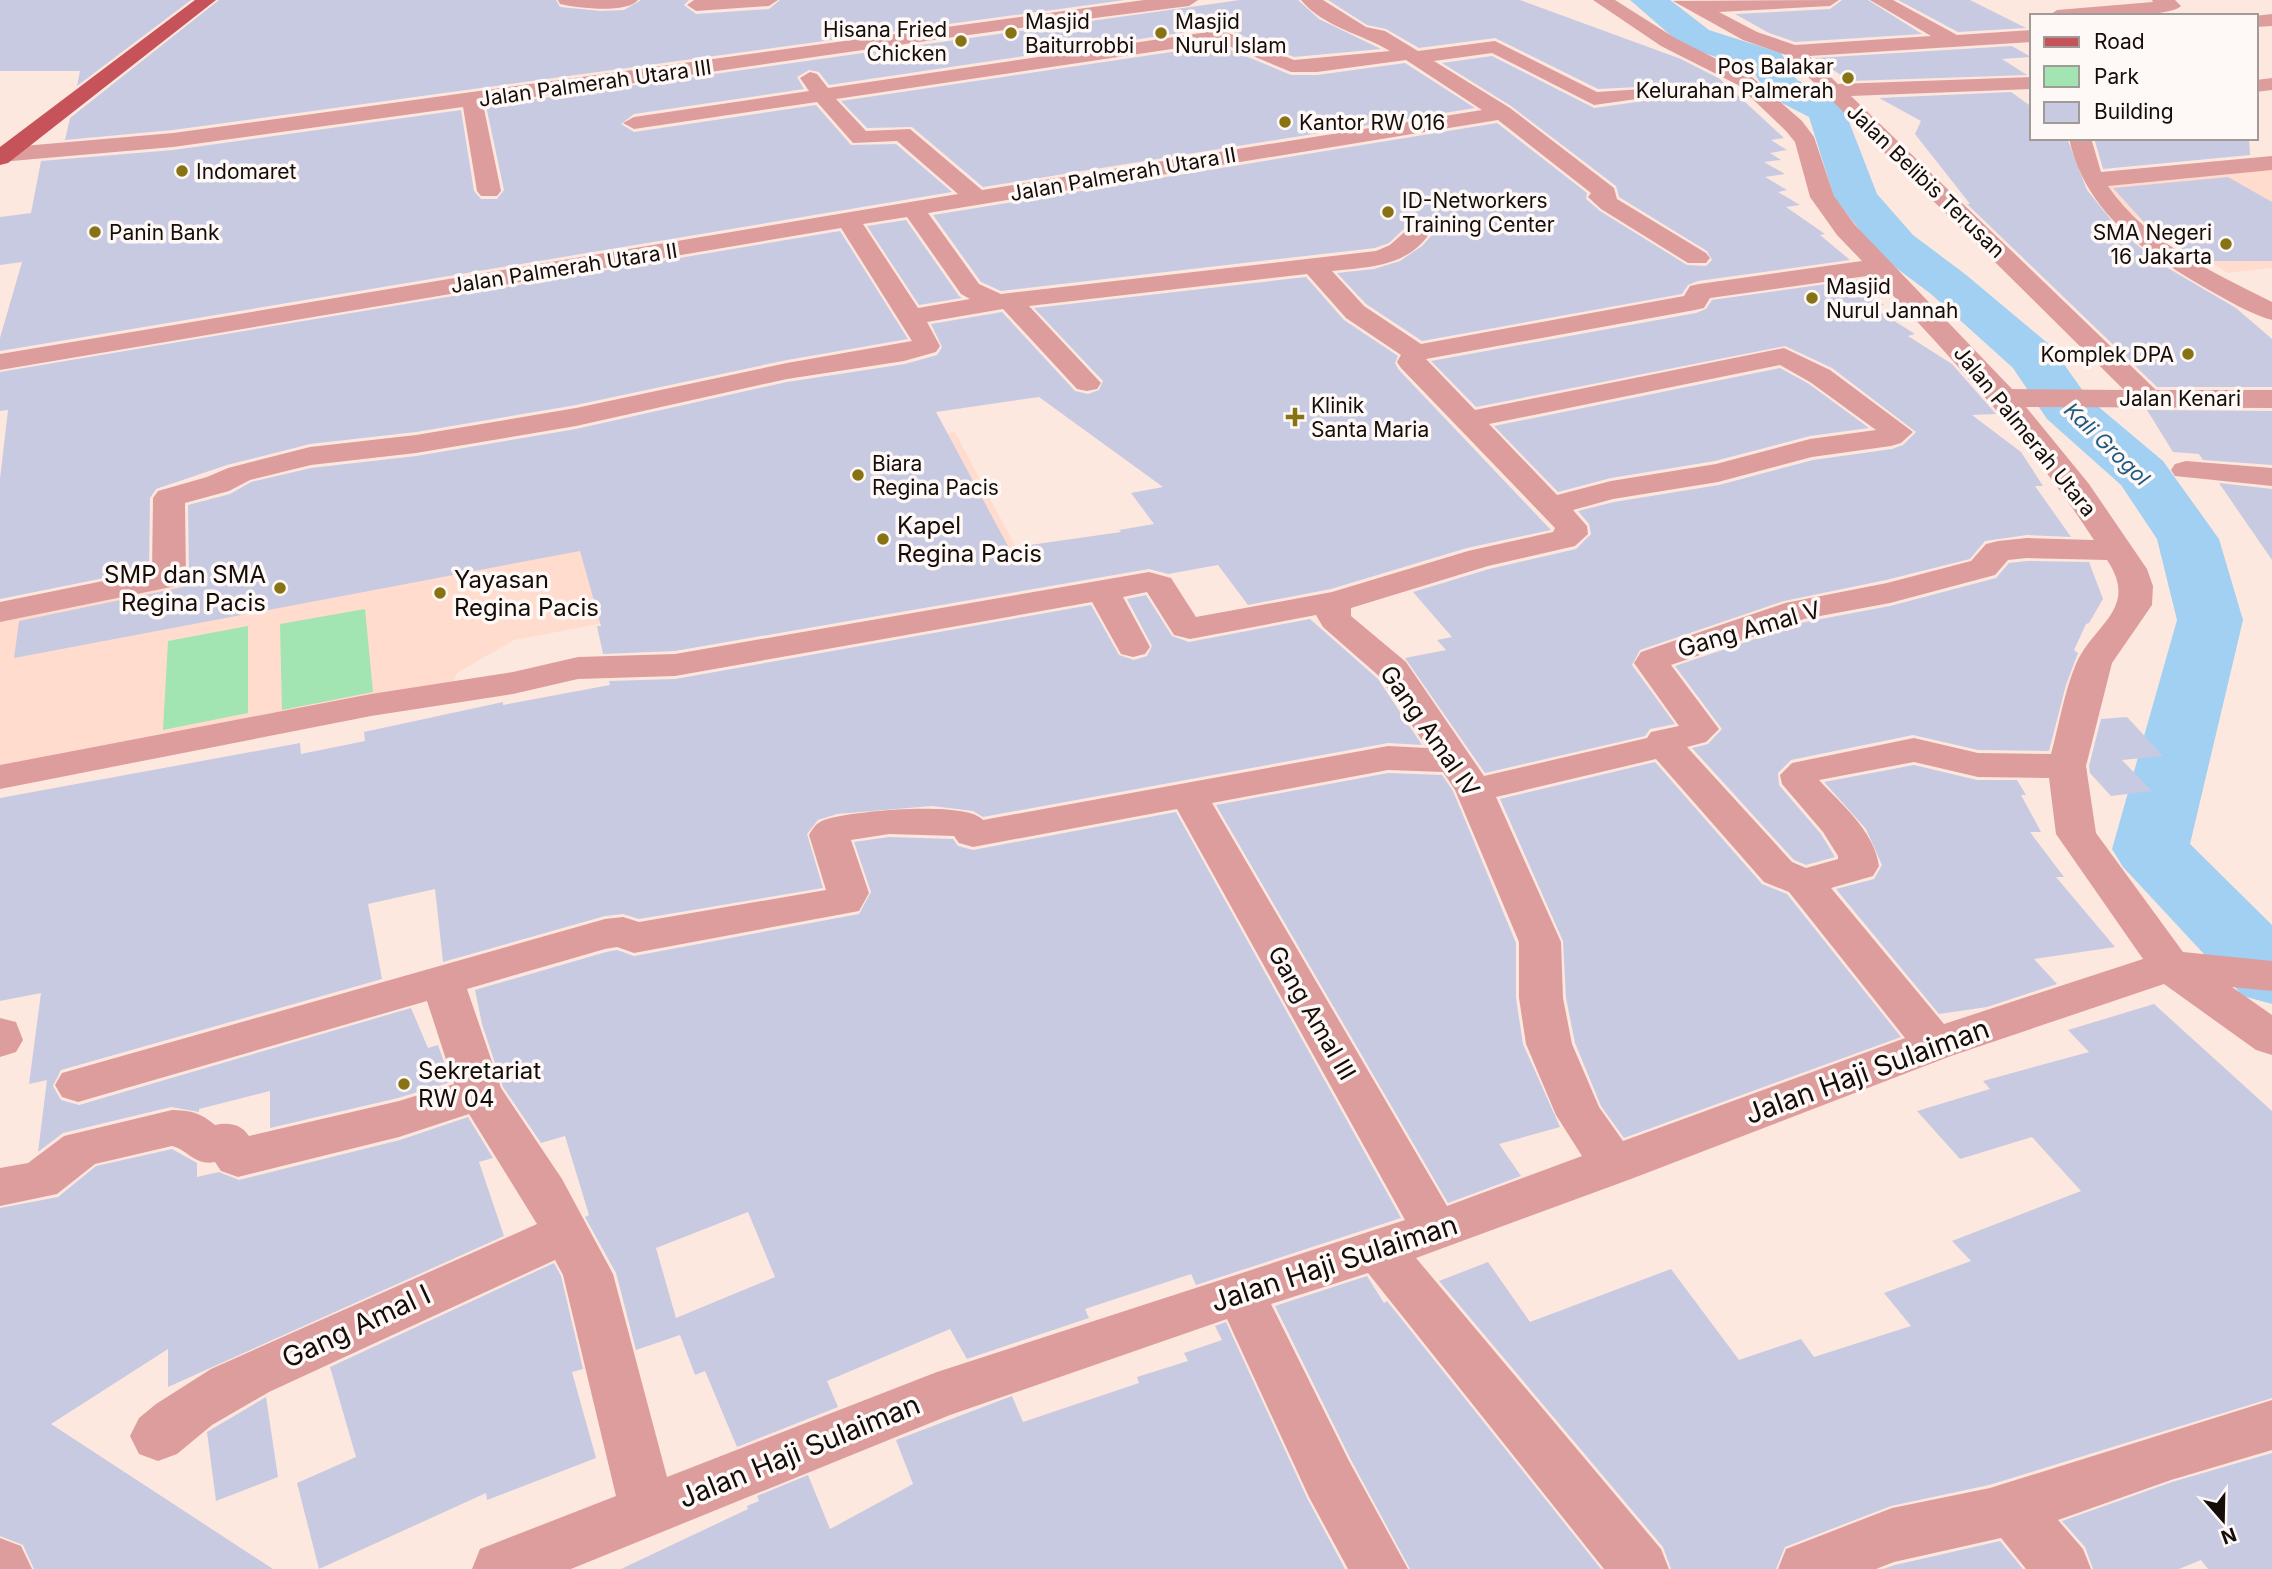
<svg xmlns="http://www.w3.org/2000/svg" width="2272" height="1569" font-family="Inter,sans-serif">
  <style>
    .built { fill: #ffdcce }
    .green { fill: #a2e4b2 }
    .lines { fill: none; stroke-linecap: round; stroke-linejoin: round }
    .river { fill: #a2d0f2; fill-rule: evenodd }
    .building { fill: #c8cae2; fill-rule: evenodd }
    .minor { fill: #de9d9d; fill-rule: evenodd }
    .major { fill: #c6535a; fill-rule: evenodd }
    .poi-dot { fill: #877214; stroke: #fef9f6; stroke-width: 2.5 }
    .labels { text-anchor: middle; dominant-baseline: central; stroke-width: 7; stroke-linejoin: round; paint-order: stroke }
    .far-poi-label { font-size: 21px; fill: #160d0a; stroke: #fef9f6; text-anchor: start }
    .far-street-label { font-size: 21px; fill: #160d0a; stroke: #fef9f6 }
    .far-water-label { font-size: 21px; font-style: italic; fill: #205a80; stroke: #fef9f6 }
    .poi-label { font-size: 24px; fill: #160d0a; stroke: #fef9f6; text-anchor: start }
    .street-label { font-size: 24px; fill: #160d0a; stroke: #fef9f6 }
    .near-street-label { font-size: 28px; fill: #160d0a; stroke: #fef9f6 }
  </style>
  <rect width="100%" height="100%" fill="#fde8df"/>
  <!-- built -->
  <g class="built">
    <polygon points="2272,168 2272,268 2228,273 2118,206 2107,183"/>
    <polygon points="955,432 1015,546 514,640 457,673 453,683 0,774 0,614 290,560 848,450"/>
  </g>
  <!-- green -->
  <g class="green">
    <polygon points="365,609 373,692 282,710 280,624"/>
    <polygon points="248,626 248,713 163,730 168,641"/>
  </g>
  <g class="lines">
    <!-- river -->
    <polygon class="river" points="1630,0 1670,0 1709,30 1781,53 1797,80 1841,101 1877,194 1913,235 1965,274 2051,346 2088,398 2163,461 2219,539 2243,620 2190,844 2272,925 2272,1004 2243,996 2123,867 2112,849 2177,620 2157,539 2121,485 2047,419 2013,368 1931,294 1879,255 1834,197 1809,117 1768,96 1752,69 1683,46"/>
  </g>
  <!-- building -->
  <g class="building">
    <polygon points="0,0 191,0 77,86 80,71 0,71"/>
    <polygon points="219,0 556,0 560,7 601,11 624,10 641,0 689,0 684,5 696,14 769,9 780,0 1125,0 173,130 65,140 70,118"/>
    <polygon points="1240,0 1298,0 1319,19 1381,49 1294,57 1221,27 829,85 819,72 809,70 797,77 804,89 634,114 621,124 634,132 816,105 851,145 896,144 952,192 0,351 0,338 22,262 0,265 0,217 31,213 41,161 173,150 461,110 474,191 481,199 497,199 504,190 486,106"/>
    <polygon points="1328,0 1520,0 1681,59 1720,79 1784,138 1771,140 1787,150 1770,153 1781,160 1764,162 1785,174 1765,177 1787,190 1778,192 1800,205 1786,207 1825,234 1820,235 1850,260 1698,281 1688,285 1682,294 1422,341 1366,304 1337,273 1374,269 1400,261 1422,246 1432,235 1427,225 1407,226 1389,243 1375,248 1001,291 981,282 933,215 1497,123 1587,193 1586,199 1600,211 1687,265 1706,266 1712,260 1707,251 1619,197 1616,186 1511,106 1442,63 1492,56 1594,108 1658,99 1664,92 1660,86 1598,89 1495,38 1419,48 1386,29 1367,25"/>
    <polygon points="1842,0 1868,0 1922,34 1795,42 1769,33 1735,14 1830,9"/>
    <polygon points="1898,0 1970,0 2026,28 1958,32"/>
    <polygon points="1219,45 1291,75 1317,75 1405,63 1475,108 983,187 912,127 867,128 841,101"/>
    <polygon points="2012,46 2031,57 2002,59 2027,75 1850,81 1815,58"/>
    <polygon points="2011,92 2032,107 2032,138 2067,138 2087,190 2120,231 2161,264 2236,308 2272,339 2272,387 2157,387 1967,204 1970,204 1915,134 1921,121 1879,98"/>
    <polygon points="2094,138 2249,138 2250,155 2103,169"/>
    <polygon points="2228,177 2272,202 2272,261 2199,261 2143,221 2113,188"/>
    <polygon points="906,220 959,296 962,298 919,305 867,226"/>
    <polygon points="840,231 908,339 787,360 576,405 416,432 310,444 227,465 156,489 150,498 149,569 0,599 0,479 8,410 0,411 0,372"/>
    <path d="M 1306,277 L 1344,320 L 1398,356 L 1395,363 L 1399,370 L 1551,530 L 1467,548 L 1331,589 L 1248,605 L 1218,565 L 1168,574 L 1149,569 L 675,651 L 603,654 L 597,626 L 601,626 L 580,551 L 14,658 L 19,621 L 183,587 L 189,578 L 188,505 L 230,494 L 251,482 L 311,468 L 416,456 L 576,429 L 787,382 L 905,364 L 937,355 L 942,347 L 931,324 L 1002,312 L 1075,391 L 1088,394 L 1099,390 L 1103,381 L 1034,308 ZM 1039,397 L 1163,487 L 1131,493 L 1154,524 L 1119,530 L 1121,532 L 1009,548 L 936,412 Z"/>
    <polygon points="1863,279 1866,281 1850,283 1884,305 1872,307 1915,334 1908,336 1952,364 1996,414 1972,415 2021,452 2043,486 2035,486 2071,537 2027,535 1985,541 1970,559 1886,580 1784,601 1640,650 1632,665 1675,724 1650,729 1645,736 1485,773 1405,658 1446,650 1437,640 1452,637 1413,592 1489,569 1576,549 1591,534 1589,524 1578,511 1614,502 1719,485 1813,460 1892,449 1903,445 1916,432 1832,368 1785,346 1476,407 1431,361 1696,313 1706,309 1712,300"/>
    <polygon points="1780,368 1809,384 1869,428 1810,436 1715,461 1611,478 1558,492 1494,426"/>
    <polygon points="2147,410 2272,411 2272,465 2203,460 2199,454 2173,452"/>
    <polygon points="2219,483 2272,489 2272,560"/>
    <polygon points="2027,561 2089,562 2103,599 2089,623 2086,624 2074,650 2078,653 2066,685 2049,751 1978,750 1913,735 1791,760 1778,773 1779,785 1821,834 1835,857 1806,865 1794,860 1692,748 1708,744 1722,729 1675,666 1805,622 1890,606 1996,578 2009,563"/>
    <polygon points="1146,595 1172,636 1189,642 1310,619 1378,679 1422,745 1388,743 983,817 973,811 932,806 837,814 818,820 807,834 823,888 639,919 623,914 605,916 443,962 435,889 368,904 382,979 61,1070 53,1086 61,1100 79,1105 411,1008 428,1048 438,1045 451,1082 398,1098 270,1128 270,1091 199,1109 199,1112 171,1107 63,1133 38,1152 47,1080 29,1084 41,993 0,1001 0,798 300,743 301,754 365,741 364,732 503,702 503,705 610,685 609,681 675,679 1091,605 1119,655 1134,660 1147,656 1152,646 1127,599"/>
    <polygon points="2127,717 2163,756 2122,760 2152,791 2111,796 2090,773 2089,766 2101,719"/>
    <polygon points="1655,762 1762,884 1787,894 1901,1037 1624,1138 1601,1106 1575,1043 1566,998 1563,941 1500,799"/>
    <polygon points="1914,765 1977,780 2017,780 2026,795 2021,795 2041,832 2030,832 2064,877 2056,877 2115,947 2034,959 2057,984 1987,1007 1939,1014 1836,889 1874,879 1882,865 1866,829 1824,782"/>
    <polygon points="1388,773 1442,775 1453,791 1516,943 1516,998 1523,1044 1560,1127 1499,1144 1521,1176 1448,1203 1216,805"/>
    <path d="M 1176,812 L 1401,1218 L 1196,1285 L 1191,1274 L 1085,1309 L 1089,1318 L 967,1359 L 950,1329 L 827,1381 L 838,1407 L 737,1447 L 705,1371 L 695,1375 L 680,1335 L 636,1350 L 616,1273 L 585,1217 L 589,1215 L 565,1136 L 541,1143 L 503,1087 L 482,1024 L 475,990 L 606,952 L 617,950 L 634,956 L 859,914 L 871,892 L 854,842 L 889,837 L 953,839 L 958,846 L 973,850 ZM 748,1212 L 775,1277 L 676,1318 L 656,1248 Z"/>
    <polygon points="2154,1004 2272,1111 2272,1398 1989,1485 1891,1506 1785,1547 1776,1569 1671,1569 1663,1547 1439,1281 1488,1262 1530,1322 1671,1269 1739,1360 1801,1339 1814,1357 1911,1326 1884,1293 1971,1261 1952,1241 2081,1191 2032,1137 1960,1159 1917,1111 1990,1089 1983,1081 2089,1052 2068,1030"/>
    <polygon points="468,1117 493,1158 479,1162 504,1236 168,1387 168,1349 51,1424 273,1569 34,1569 23,1545 0,1536 0,1208 58,1197 96,1166 172,1149 197,1163 197,1177 219,1172 239,1180 400,1140"/>
    <polygon points="554,1263 561,1276 583,1369 572,1372 596,1458 487,1500 486,1493 319,1569 297,1483 356,1457 330,1367"/>
    <polygon points="1367,1276 1384,1303 1387,1301 1601,1569 1410,1569 1351,1460 1275,1306"/>
    <polygon points="1226,1322 1307,1498 1345,1569 621,1569 748,1509 747,1506 759,1501 757,1496 808,1475 830,1529 913,1484 896,1440 1012,1396 1023,1422 1139,1383 1137,1377 1188,1361 1184,1353 1222,1340 1215,1326"/>
    <polygon points="266,1397 278,1477 216,1501 207,1432"/>
    <polygon points="2272,1453 2272,1569 2208,1569 2201,1560 2179,1569 2093,1569 2085,1547 2062,1521 2172,1482"/>
    <polygon points="2000,1541 2023,1569 1883,1569 1895,1565"/>
  </g>
  <g class="lines">
    <!-- minor -->
    <g class="minor">
      <path d="M 558,0 L 638,0 C 626,14 578,8 560,4 Z"/>
      <polygon points="694,0 778,0 769,6 696,11 687,5"/>
      <path d="M 1144,0 L 1198,0 L 1189,6 C 953,35 719,72 483,104 L 501,191 L 497,196 L 481,196 L 477,191 L 463,107 L 173,147 L 0,162 L 0,148 L 173,133 Z"/>
      <path d="M 1301,0 L 1323,0 L 1366,27 L 1385,31 L 1418,51 L 1495,41 L 1597,92 L 1658,88 L 1661,92 L 1658,96 L 1594,105 L 1492,53 L 1434,61 L 1510,108 L 1614,188 L 1617,199 L 1706,253 L 1710,258 L 1706,263 L 1688,263 L 1601,209 L 1588,197 L 1591,193 L 1498,120 L 928,213 L 979,284 L 1001,294 L 1376,251 L 1390,245 L 1409,228 L 1427,228 L 1430,233 C 1407,267 1369,267 1332,271 L 1364,306 L 1421,344 L 1684,296 L 1690,286 L 1699,284 L 1862,261 L 1837,235 L 1810,197 L 1795,142 L 1786,131 L 1738,85 L 1661,46 L 1593,0 L 1615,0 L 1675,38 L 1752,77 L 1802,121 L 1814,137 L 1834,196 L 1855,225 L 2012,389 L 2124,390 L 1786,55 L 1743,40 L 1673,1 L 1839,0 L 1830,6 L 1719,12 L 1757,32 L 1795,45 L 1931,36 L 1870,0 L 1893,0 L 1957,35 L 2032,30 L 2032,42 L 1809,56 L 1838,84 L 2032,77 L 2032,89 L 1851,96 L 2156,390 L 2272,390 L 2272,408 L 2026,407 L 2089,484 L 2147,569 L 2153,586 L 2152,605 L 2112,663 L 2086,766 L 2096,833 L 2183,952 L 2272,961 L 2272,991 L 2232,987 L 2272,1015 L 2272,1055 L 2256,1050 L 2164,984 L 1951,1056 L 1631,1179 L 1416,1258 L 1661,1549 L 1669,1569 L 1604,1569 L 1368,1273 L 1271,1304 L 1349,1461 L 1408,1569 L 1348,1569 L 1309,1497 L 1227,1319 L 950,1415 L 571,1569 L 472,1569 L 480,1549 L 616,1496 L 563,1275 L 555,1260 L 269,1392 L 212,1425 L 177,1454 L 158,1461 L 139,1454 L 130,1436 L 139,1418 L 156,1404 L 211,1369 L 537,1224 L 469,1114 L 399,1137 L 238,1177 L 221,1171 L 215,1162 C 195,1166 188,1150 172,1146 L 95,1164 L 57,1194 L 0,1206 L 0,1168 L 28,1163 L 64,1136 L 172,1110 C 190,1110 201,1113 215,1125 C 229,1122 241,1124 249,1136 L 399,1101 L 454,1084 L 427,1001 L 78,1102 L 62,1097 L 55,1085 L 62,1073 L 605,919 L 623,917 L 639,922 L 826,890 L 809,835 C 813,828 816,823 824,820 C 849,811 967,800 983,820 L 1388,746 L 1427,748 L 1380,677 L 1323,627 L 1316,615 L 1190,639 L 1174,635 L 1147,592 L 1123,597 L 1150,647 L 1145,654 L 1133,657 L 1121,654 L 1092,602 L 675,676 L 578,679 L 513,694 L 371,716 L 0,789 L 0,765 L 371,694 L 513,672 L 578,657 L 675,654 L 1149,572 L 1171,578 L 1196,617 L 1332,592 L 1468,551 L 1553,532 L 1555,528 L 1401,368 L 1397,362 L 1401,355 L 1346,318 L 1307,274 L 1029,306 L 1101,383 L 1097,389 L 1087,391 L 1077,389 L 1003,309 L 927,322 L 940,346 L 936,352 L 904,361 L 787,379 L 576,426 L 416,453 L 311,465 L 250,480 L 229,491 L 185,503 L 186,578 L 181,585 L 0,622 L 0,602 L 152,571 L 153,498 L 158,491 L 207,477 L 228,468 L 310,447 L 416,435 L 576,408 L 787,363 L 912,341 L 841,228 L 0,370 L 0,354 L 958,194 L 897,141 L 853,143 L 817,102 L 634,129 L 623,123 L 634,117 L 809,91 L 800,78 L 810,72 L 817,74 L 828,88 L 1221,30 L 1294,60 L 1390,51 C 1362,34 1323,27 1301,0 ZM 1219,42 L 1291,72 L 1317,72 L 1406,60 L 1482,110 L 982,190 L 910,129 L 866,131 L 836,99 ZM 907,217 L 961,294 L 970,299 L 918,308 L 863,224 ZM 1874,275 C 1953,360 2031,443 2094,540 L 2027,538 L 1998,541 L 1986,544 L 1971,561 L 1887,583 L 1785,603 L 1641,652 L 1634,663 L 1679,726 L 1651,732 L 1647,738 L 1484,776 L 1406,662 L 1351,616 L 1351,608 L 1488,566 L 1575,546 L 1588,534 L 1587,526 L 1573,510 L 1613,499 L 1718,482 L 1812,457 L 1891,446 L 1901,443 L 1913,432 L 1830,370 L 1784,348 L 1475,410 L 1426,359 L 1695,310 L 1704,308 L 1710,298 ZM 1780,365 L 1810,382 L 1876,430 L 1810,439 L 1716,464 L 1611,481 L 1557,495 L 1489,424 ZM 2027,558 L 2107,560 C 2140,609 2093,624 2076,664 C 2064,692 2059,725 2051,754 L 1978,753 L 1914,738 L 1792,763 L 1780,775 L 1782,784 L 1823,832 L 1838,856 L 1838,859 L 1806,868 L 1792,862 L 1687,747 L 1706,742 L 1719,729 L 1671,665 L 1804,619 L 1890,603 L 1995,575 L 2008,560 ZM 1656,759 L 1764,882 L 1789,892 L 1905,1038 L 1623,1141 L 1599,1107 L 1572,1044 L 1563,998 L 1561,942 L 1496,797 ZM 1914,762 L 1978,777 L 2049,778 L 2056,834 L 2143,959 L 1944,1024 L 1831,888 L 1873,876 L 1879,866 C 1874,831 1842,805 1819,780 ZM 1388,770 L 1443,772 L 1455,790 L 1519,942 L 1519,998 L 1526,1044 L 1556,1115 L 1582,1156 L 1447,1206 L 1212,803 ZM 1177,809 L 1405,1220 L 937,1372 L 667,1477 L 613,1274 L 562,1179 L 501,1088 L 467,989 L 605,949 L 617,947 L 634,953 L 859,911 L 869,893 L 851,840 L 889,834 L 954,836 L 959,843 L 973,847 Z"/>
      <path d="M 2152,0 L 2175,0 L 2181,6 C 2170,19 2070,16 2048,16 L 2057,10 L 2153,2 Z"/>
      <polygon points="2272,14 2272,26 2256,27 2254,16"/>
      <polygon points="2272,78 2272,90 2256,92 2256,80"/>
      <path d="M 2069,138 L 2091,138 L 2101,172 L 2272,156 L 2272,170 L 2108,186 C 2145,241 2214,273 2272,302 L 2272,320 C 2250,314 2229,301 2209,290 C 2146,254 2085,213 2069,138 Z"/>
      <polygon points="2186,461 2272,468 2272,486 2175,476 2171,470 2175,464"/>
      <polygon points="0,1018 16,1022 23,1040 16,1052 0,1057"/>
      <polygon points="2272,1400 2272,1450 2171,1480 2058,1520 2083,1549 2091,1569 2026,1569 2001,1538 1894,1562 1876,1569 1778,1569 1786,1549 1892,1508 1990,1488"/>
      <polygon points="0,1538 21,1546 32,1569 0,1569"/>
    </g>
    <!-- major -->
    <polygon class="major" points="195,0 216,0 8,163 0,165 0,147"/>
  </g>
  <!-- markers -->
  <g class="poi-dot">
    <circle cx="1011" cy="33" r="7"/>
    <circle cx="1161" cy="33" r="7"/>
    <circle cx="961" cy="41" r="7"/>
    <circle cx="1848" cy="78" r="7"/>
    <circle cx="1285" cy="122" r="7"/>
    <circle cx="182" cy="171" r="7"/>
    <circle cx="1388" cy="212" r="7"/>
    <circle cx="95" cy="232" r="7"/>
    <circle cx="2226" cy="244" r="7"/>
    <circle cx="1812" cy="298" r="7"/>
    <circle cx="2188" cy="354" r="7"/>
    <path d="M1291.5 406.5h7v7h7v7h-7v7h-7v-7h-7v-7h7z"/>
    <circle cx="858" cy="475" r="7"/>
    <circle cx="883" cy="539" r="7"/>
    <circle cx="280" cy="588" r="7"/>
    <circle cx="440" cy="593" r="7"/>
    <circle cx="404" cy="1084" r="7"/>
  </g>
  <g class="labels">
    <!-- far-poi labels -->
    <g class="far-poi-label">
      <text x="1025" y="21">Masjid<tspan x="1025" dy="24">Baiturrobbi</tspan></text>
      <text x="1175" y="21">Masjid<tspan x="1175" dy="24">Nurul Islam</tspan></text>
      <text x="947" y="29" text-anchor="end">Hisana Fried<tspan x="947" dy="24">Chicken</tspan></text>
      <text x="1834" y="66" text-anchor="end">Pos Balakar<tspan x="1834" dy="24">Kelurahan Palmerah</tspan></text>
      <text x="1299" y="122">Kantor RW 016</text>
      <text x="196" y="171">Indomaret</text>
      <text x="1402" y="200">ID-Networkers<tspan x="1402" dy="24">Training Center</tspan></text>
      <text x="109" y="232">Panin Bank</text>
      <text x="2212" y="232" text-anchor="end">SMA Negeri<tspan x="2212" dy="24">16 Jakarta</tspan></text>
      <text x="1826" y="286">Masjid<tspan x="1826" dy="24">Nurul Jannah</tspan></text>
      <text x="2174" y="354" text-anchor="end">Komplek DPA</text>
      <text x="1311" y="405">Klinik<tspan x="1311" dy="24">Santa Maria</tspan></text>
      <text x="872" y="463">Biara<tspan x="872" dy="24">Regina Pacis</tspan></text>
    </g>
    <!-- far-street labels -->
    <g class="far-street-label">
      <text transform="translate(595 83) rotate(-8)">Jalan Palmerah Utara III</text>
      <text transform="translate(1123 174) rotate(-10)">Jalan Palmerah Utara II</text>
      <text transform="translate(1926 181) rotate(44)">Jalan Belibis Terusan</text>
      <text transform="translate(564 268) rotate(-9)">Jalan Palmerah Utara II</text>
      <text x="2180" y="398">Jalan Kenari</text>
      <text transform="translate(2025 431) rotate(51)">Jalan Palmerah Utara</text>
    </g>
    <!-- far-water labels -->
    <g class="far-water-label">
      <text transform="translate(2107 444) rotate(44)">Kali Grogol</text>
    </g>
    <!-- poi labels -->
    <g class="poi-label">
      <text x="897" y="525">Kapel<tspan x="897" dy="28">Regina Pacis</tspan></text>
      <text x="266" y="574" text-anchor="end">SMP dan SMA<tspan x="266" dy="28">Regina Pacis</tspan></text>
      <text x="454" y="579">Yayasan<tspan x="454" dy="28">Regina Pacis</tspan></text>
      <text x="418" y="1070">Sekretariat<tspan x="418" dy="28">RW 04</tspan></text>
    </g>
    <!-- street labels -->
    <g class="street-label">
      <text transform="translate(1749 629) rotate(-16)">Gang Amal V</text>
      <text transform="translate(1430 731) rotate(55)">Gang Amal IV</text>
      <text transform="translate(1312 1013) rotate(60)">Gang Amal III</text>
    </g>
    <!-- near-street labels -->
    <g class="near-street-label">
      <text transform="translate(1867 1071) rotate(-20)">Jalan Haji Sulaiman</text>
      <text transform="translate(1334 1263) rotate(-18)">Jalan Haji Sulaiman</text>
      <text transform="translate(356 1326) rotate(-25)">Gang Amal I</text>
      <text transform="translate(799 1451) rotate(-22)">Jalan Haji Sulaiman</text>
    </g>
  </g>
  <!-- legend -->
  <rect x="2030" y="14" width="228" height="126" fill="#fef9f6" stroke="#a19b98" stroke-width="2"/>
  <rect x="2044" y="37" width="35" height="10" fill="#c6535a" stroke="#a19b98" stroke-width="2"/>
  <text x="2094" y="49" font-size="21" fill="#160d0a">Road</text>
  <rect x="2044" y="66" width="35" height="21" fill="#a2e4b2" stroke="#a19b98" stroke-width="2"/>
  <text x="2094" y="84" font-size="21" fill="#160d0a">Park</text>
  <rect x="2044" y="102" width="35" height="21" fill="#c8cae2" stroke="#a19b98" stroke-width="2"/>
  <text x="2094" y="119" font-size="21" fill="#160d0a">Building</text>
  <!-- north arrow -->
  <g transform="translate(2223 1520) rotate(160)" stroke="#fef9f6" stroke-width="5" paint-order="stroke">
  <path d="M0-5L12 26L0 18L-12 26Z" fill="#160d0a"/>
  <text y="-10" font-size="19" font-weight="bold" text-anchor="middle" fill="#160d0a">N</text>
  </g>
</svg>
